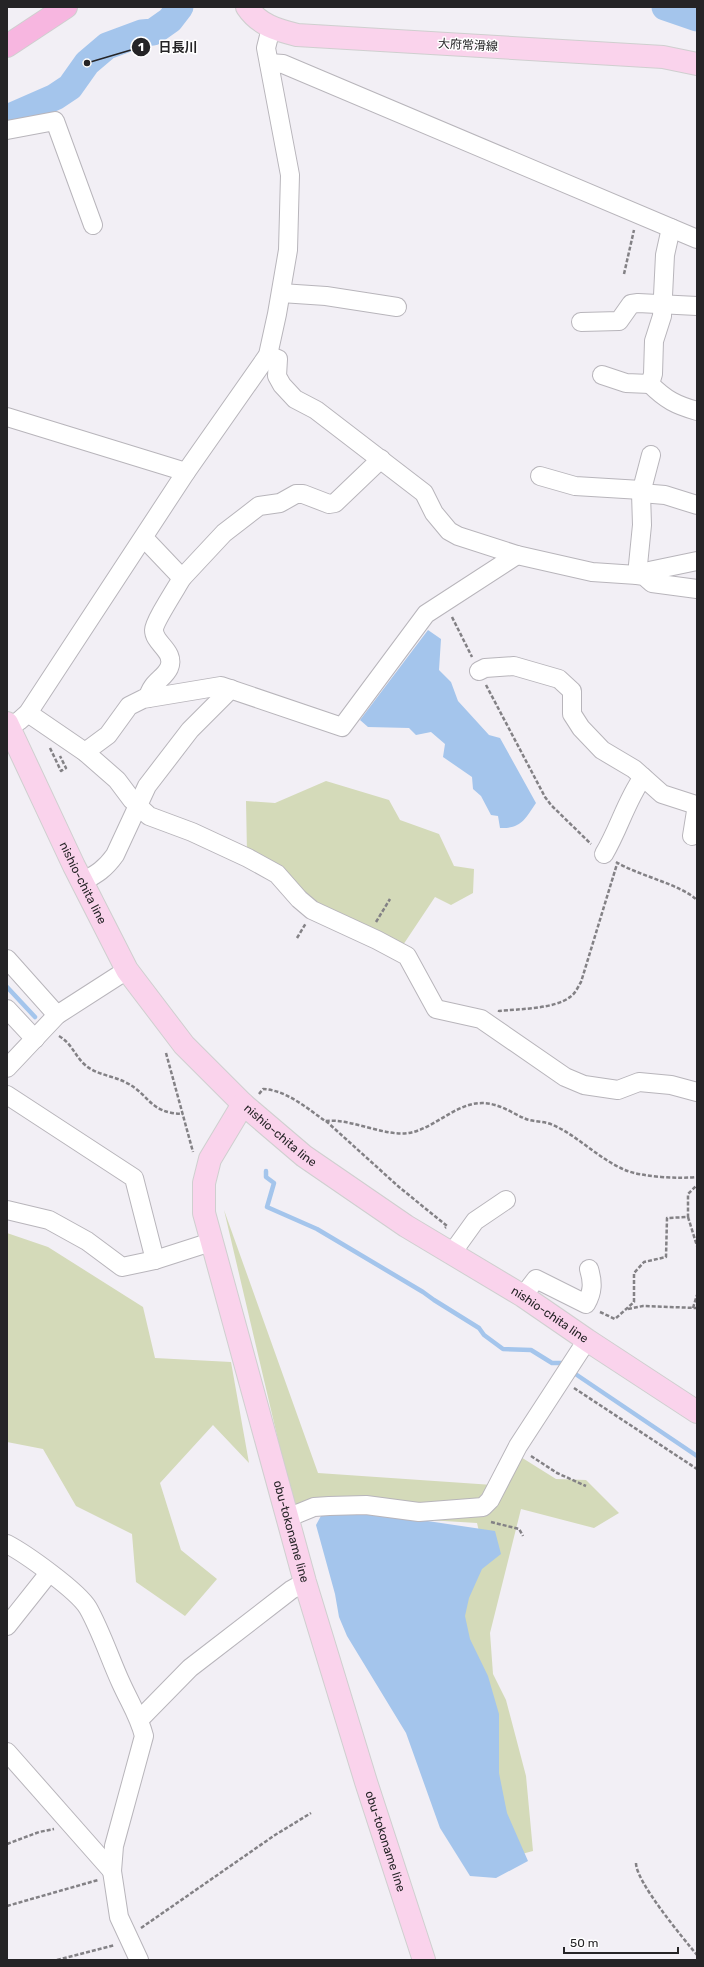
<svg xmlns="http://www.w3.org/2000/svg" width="704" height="1967" font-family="Rubik,'Noto Sans JP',sans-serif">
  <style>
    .green { fill: #d4dab9 }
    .water { fill: #a4c5ec }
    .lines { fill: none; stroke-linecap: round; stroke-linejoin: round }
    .stream { stroke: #a4c5ec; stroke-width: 4.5 }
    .river { stroke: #a4c5ec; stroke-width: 27 }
    .minor-casing { stroke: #b8b5bb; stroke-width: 20 }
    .major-casing { stroke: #cfcfcf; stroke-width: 24 }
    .highway-casing { stroke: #cfcfcf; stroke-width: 24 }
    .path { stroke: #838185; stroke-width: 2.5; stroke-dasharray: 4 2; stroke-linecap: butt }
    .minor { stroke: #fff; stroke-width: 18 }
    .major { stroke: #fad3ec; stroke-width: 22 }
    .highway { stroke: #f7b6e0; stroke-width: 22 }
    .labels { text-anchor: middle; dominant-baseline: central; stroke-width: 3; stroke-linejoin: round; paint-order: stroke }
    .street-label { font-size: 12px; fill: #252426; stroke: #fff }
    .leader { fill: none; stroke: #252426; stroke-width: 1.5 }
    .callout-dot { fill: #252426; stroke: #fff; stroke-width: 1.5 }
    .mark-label { font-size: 12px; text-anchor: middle; font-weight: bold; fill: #fff }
    .callout-label { font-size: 13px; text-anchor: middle; font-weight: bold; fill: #252426; stroke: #fff; stroke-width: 3; stroke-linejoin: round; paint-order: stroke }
  </style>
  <rect width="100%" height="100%" fill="#f2eff5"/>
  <!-- green -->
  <g class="green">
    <polygon points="326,781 389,800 400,820 439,834 454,866 474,869 473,893 451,905 435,897 401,948 318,919 247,853 246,801 275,803"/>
    <polygon points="224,1210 318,1473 493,1485 516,1454 556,1479 586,1480 619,1513 594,1528 521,1509 490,1633 493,1674 506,1700 526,1776 533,1851 518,1855 486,1764 457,1599 482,1544 477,1523 295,1512"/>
    <polygon points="7,1233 48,1247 143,1307 155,1358 231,1362 249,1463 213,1425 160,1483 181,1550 217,1579 185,1616 136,1582 132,1534 76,1506 43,1449 7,1442"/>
  </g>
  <!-- water -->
  <g class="water">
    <path d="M 428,630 L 441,639 L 439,670 L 451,682 L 458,701 L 489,735 L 500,738 L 536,803 C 525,819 521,829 500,828 L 498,816 L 491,815 L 481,796 L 473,789 L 472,777 L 443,757 L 445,744 L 431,732 L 416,735 L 409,728 L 368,727 L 360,720 Z"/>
    <polygon points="349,1513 387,1515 495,1531 501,1554 482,1569 469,1598 465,1616 470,1639 488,1676 499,1714 499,1773 507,1813 528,1861 496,1878 470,1876 440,1828 406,1733 347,1636 339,1617 335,1594 316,1525 322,1514"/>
  </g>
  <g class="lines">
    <!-- stream -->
    <g class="stream">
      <polyline points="7,987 35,1017"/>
      <polyline points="266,1171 266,1177 274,1183 267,1207 317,1229 423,1292 434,1300 479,1328 484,1335 503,1349 531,1350 552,1363 562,1363 565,1366"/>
      <polyline points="571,1371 697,1456"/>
    </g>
    <!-- river -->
    <g class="river">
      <polyline points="665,7 697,18"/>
      <polyline points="7,118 55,97 70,87 87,63 107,46 142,33 153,32 170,20 180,7"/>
    </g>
    <defs>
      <g id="minor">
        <polyline points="269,63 283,64 697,239"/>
        <polyline points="7,130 55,121 93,225"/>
        <path d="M 671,228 L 665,255 L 662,316 L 654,341 L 653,374 L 650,384 C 666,400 676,405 697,411"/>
        <polyline points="281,293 326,296 397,307"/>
        <polyline points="581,322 619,321 631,304 638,303 697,306"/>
        <polyline points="268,355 278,359 277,376 282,385 295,399 316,410 424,493 434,513 449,531 458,536 517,555 592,572 637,575 644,576 652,583 697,589"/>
        <polyline points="602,375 626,383 650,384"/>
        <polyline points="7,417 186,472"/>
        <polyline points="540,476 575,486 641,490"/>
        <polyline points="641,493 665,495 697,505"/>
        <polyline points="144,538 182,578 224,533 259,506 280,503 296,494 303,494 329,504 335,503 381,459"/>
        <polyline points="637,575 642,525 641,493 651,455"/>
        <polyline points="644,576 649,571 697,561"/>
        <polyline points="479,671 485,668 514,666 559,679 572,691 572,714 581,728 602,750 634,769 662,794 696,805"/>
        <path d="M 148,698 C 151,682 164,679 169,668 C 176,651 154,644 154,630 C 154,622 177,587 182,578"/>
        <polyline points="28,713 85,752 117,780 132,800 149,816 192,832 248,858 277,874 299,899 312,910 377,940 407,956 436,1009 481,1019 565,1077 584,1085 618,1090 639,1082 671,1085 697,1092"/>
        <polyline points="19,721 28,713 186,472 268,355 277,314 288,250 290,175 266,48 271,28"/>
        <polyline points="85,752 108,735 129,706 143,699 221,686 342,727 426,614 517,555"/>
        <polyline points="692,836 697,805"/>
        <path d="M 604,854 C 619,829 626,801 643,777"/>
        <path d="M 82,882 C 97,874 105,869 115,855 L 147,786 L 190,730 L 231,689"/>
        <polyline points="7,959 57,1015"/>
        <polyline points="7,1009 35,1039"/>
        <polyline points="7,1068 57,1015 127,970"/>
        <polyline points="7,1095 134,1178 155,1260"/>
        <polyline points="7,1210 49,1220 87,1241 122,1267 155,1260 211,1242"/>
        <polyline points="452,1253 475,1221 506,1200"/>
        <path d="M 523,1296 L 536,1279 L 586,1304 C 593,1292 593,1282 589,1269"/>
        <polyline points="287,1518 314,1507 329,1506 366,1505 419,1512 483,1507 490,1500 518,1446 587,1340"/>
        <path d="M 7,1544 C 26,1554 78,1591 88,1608 C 101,1631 110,1659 121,1683 C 130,1703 139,1716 144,1736 L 114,1846 L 112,1871 L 119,1917 L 139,1960"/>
        <polyline points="7,1626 49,1573"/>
        <polyline points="140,1719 190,1668 291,1590 305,1582"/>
        <polyline points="7,1752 112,1871"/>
      </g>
      <g id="major">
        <path d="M 247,7 C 259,25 277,30 297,35 L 663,57 L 697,64"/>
        <path id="s1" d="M 7,723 L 74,866 L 127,970 L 184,1045 L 243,1104 L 304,1156 L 406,1226 L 523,1296 L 587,1340 L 697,1412"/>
        <path id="s2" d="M 243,1104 L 210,1159 L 204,1183 L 204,1213 L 305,1582 L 366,1782 L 424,1960"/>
      </g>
      <polyline id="highway" points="7,46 66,7"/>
    </defs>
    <!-- minor casing -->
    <use href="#minor" class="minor-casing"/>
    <!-- major casing -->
    <use href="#major" class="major-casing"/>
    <!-- highway casing -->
    <use href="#highway" class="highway-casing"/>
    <!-- path -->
    <g class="path">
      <polyline points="624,274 634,230"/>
      <polyline points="452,617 472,657"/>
      <polyline points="486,685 545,797 551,805 591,844"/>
      <polyline points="50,748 61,771 66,768 60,756"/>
      <path d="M 616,862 C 639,876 680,884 697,900"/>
      <polyline points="376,922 390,899"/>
      <polyline points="297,938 306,923"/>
      <path d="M 499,1012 L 499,1011 C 518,1009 555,1009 570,997 C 575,994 578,987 581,982 L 617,864"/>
      <path d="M 59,1036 C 72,1044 74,1054 83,1063 C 95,1075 111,1075 125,1082 C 150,1094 148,1113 183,1114"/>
      <polyline points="166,1053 193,1152"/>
      <path d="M 259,1094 L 263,1089 C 286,1090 307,1108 325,1121 C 351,1118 385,1137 409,1133 C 440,1127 461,1095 495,1105 C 506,1108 516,1115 526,1119 C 534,1122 544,1121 553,1125 C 578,1136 599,1159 625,1170 C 641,1177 680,1179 697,1177"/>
      <polyline points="326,1121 399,1187 447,1226 445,1228"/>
      <polyline points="688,1217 697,1246"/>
      <polyline points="693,1308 697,1295"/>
      <polyline points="628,1309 643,1306 697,1308"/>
      <polyline points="600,1312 615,1319 634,1302 634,1273 644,1262 666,1257 667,1218 688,1217 688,1194 697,1185"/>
      <polyline points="574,1388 697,1469"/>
      <polyline points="531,1456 557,1473 586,1486"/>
      <polyline points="491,1522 519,1529 523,1536"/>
      <polyline points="7,1844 39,1832 54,1829"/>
      <path d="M 636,1863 C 636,1882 683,1938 697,1955"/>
      <polyline points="7,1906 98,1880"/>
      <polyline points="141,1928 275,1835 311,1813"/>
      <polyline points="57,1960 115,1945"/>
    </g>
    <!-- minor -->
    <use href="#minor" class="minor"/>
    <!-- major -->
    <use href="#major" class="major"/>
    <!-- highway -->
    <use href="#highway" class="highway"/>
  </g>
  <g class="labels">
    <!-- street labels -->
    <g class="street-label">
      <text transform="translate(468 45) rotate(3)">大府常滑線</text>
      <text stroke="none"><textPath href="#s1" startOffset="177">nishio-chita line</textPath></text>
      <text stroke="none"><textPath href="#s1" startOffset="501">nishio-chita line</textPath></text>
      <text stroke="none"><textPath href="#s1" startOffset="825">nishio-chita line</textPath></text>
      <text stroke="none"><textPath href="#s2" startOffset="449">obu-tokoname line</textPath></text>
      <text stroke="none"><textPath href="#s2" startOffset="773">obu-tokoname line</textPath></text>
    </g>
  </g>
  <!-- callouts -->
  <path class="leader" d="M87 63L141 47"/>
  <g class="callout-dot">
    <circle cx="87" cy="63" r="4"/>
    <circle cx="141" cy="47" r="10"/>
  </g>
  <g class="mark-label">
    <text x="141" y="51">1</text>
  </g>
  <g class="callout-label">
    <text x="178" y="52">日長川</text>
  </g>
  <!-- border -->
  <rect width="704" height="1967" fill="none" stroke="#252426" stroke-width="16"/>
  <!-- scale -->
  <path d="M564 1947v6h114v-6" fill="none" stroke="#252426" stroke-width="2"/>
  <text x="570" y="1947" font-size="12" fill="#252426" stroke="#ffffff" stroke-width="3" paint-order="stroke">50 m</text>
</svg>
